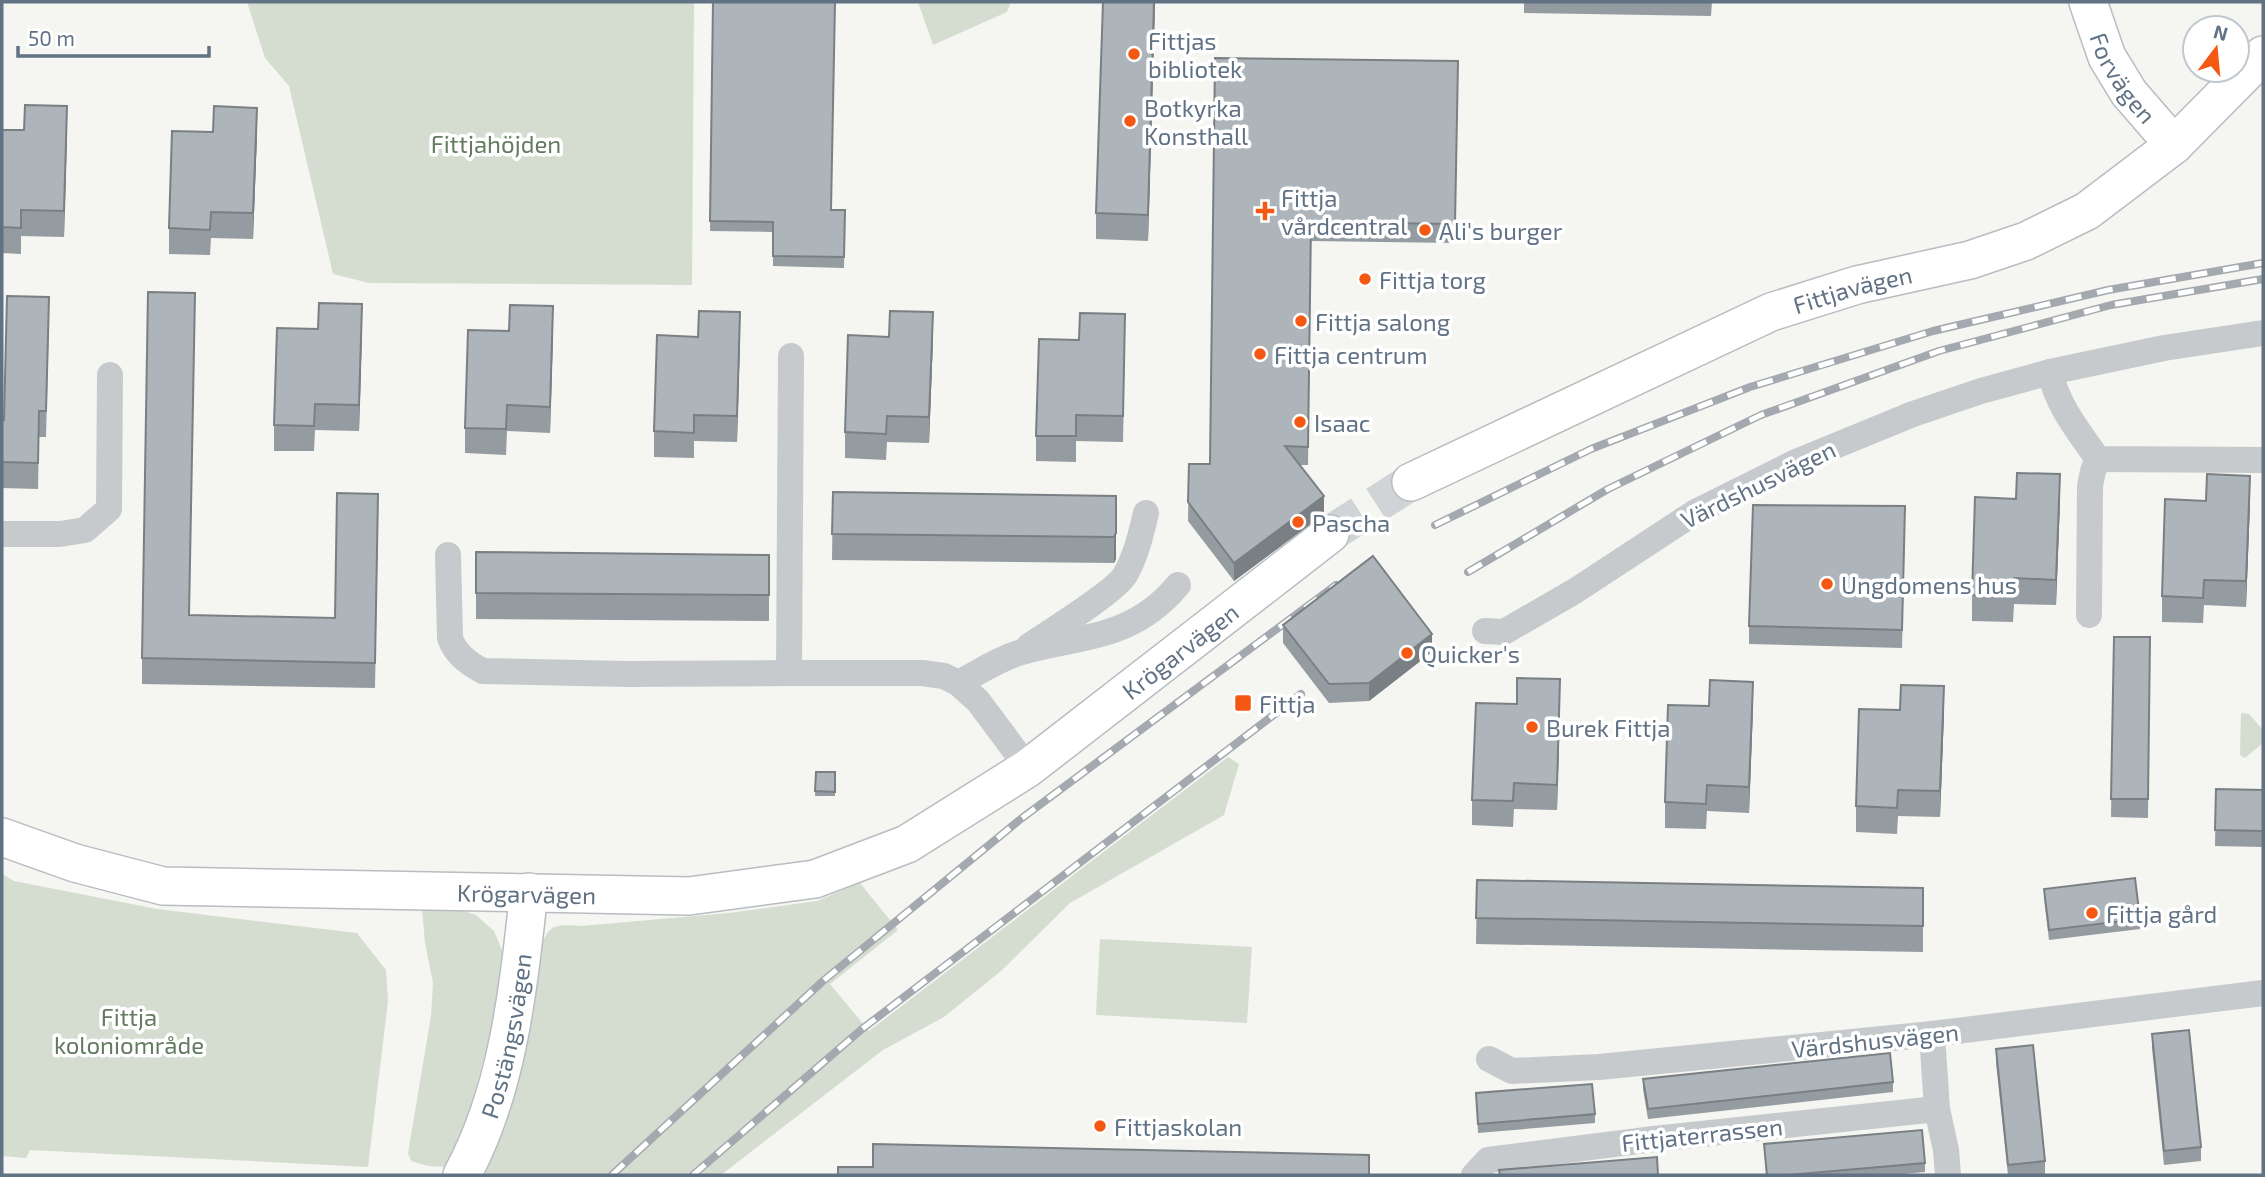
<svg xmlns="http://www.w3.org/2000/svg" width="2265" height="1177" font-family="'Exo 2',sans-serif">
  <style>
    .green { fill: #d5ddd1 }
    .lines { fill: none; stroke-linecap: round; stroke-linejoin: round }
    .secondary-tunnel { stroke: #d0d4d6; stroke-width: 37; stroke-dasharray: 37 18; stroke-linecap: butt }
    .secondary-casing { stroke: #b8bdc2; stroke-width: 40 }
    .street { stroke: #c7cacd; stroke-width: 26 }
    .secondary { stroke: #fff; stroke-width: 37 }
    .rail-casing { stroke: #a4a9b0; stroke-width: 8 }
    .rail { stroke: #fff; stroke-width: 5; stroke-dasharray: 16; stroke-linecap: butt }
    .wall { fill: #959ca1 }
    .shaded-wall { fill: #797f83 }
    .building { fill: #adb5bb; stroke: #797f83; stroke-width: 2 }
    .poi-dot { fill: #f45812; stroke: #fff; stroke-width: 2.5 }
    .labels { text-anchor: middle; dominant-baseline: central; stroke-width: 7; stroke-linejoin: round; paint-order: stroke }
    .poi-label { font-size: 24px; fill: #617285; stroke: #fff; text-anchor: start }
    .street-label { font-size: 24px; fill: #617285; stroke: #fff }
    .park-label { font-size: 24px; fill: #647b61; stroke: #fff }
  </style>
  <rect width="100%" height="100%" fill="#f5f5f1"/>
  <!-- green -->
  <g class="green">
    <polygon points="247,2 694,2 692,285 369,283 333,274 289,86 265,58"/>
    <polygon points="918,2 1011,2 1007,12 933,45"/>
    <polygon points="2241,713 2249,714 2263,730 2263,743 2245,758 2240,755"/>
    <path d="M 1228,757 L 1239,764 L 1224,815 L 1070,903 L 1001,971 L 944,1017 L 883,1050 L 721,1175 L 494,1175 L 485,1173 C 506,1116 526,1053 535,992 C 537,978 539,939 550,930 C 558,923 572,926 581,926 L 729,913 L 817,901 L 860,883 L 898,930 L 830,984 L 869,1031 Z"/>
    <polygon points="2,874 14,881 157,909 357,933 386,970 388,1001 368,1167 30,1150 26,1158 2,1156"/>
    <polygon points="422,908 455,908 476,915 494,931 503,953 490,1035 469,1114 447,1167 428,1166 411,1161 408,1153 431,1016 433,983 425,943"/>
    <polygon points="1100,939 1252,947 1247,1023 1096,1015"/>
  </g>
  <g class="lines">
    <!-- secondary-tunnel -->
    <polyline class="secondary-tunnel" points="1330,534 1411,482"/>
    <defs>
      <g id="secondary">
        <path id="s1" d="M 2088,2 L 2107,57 L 2129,93 L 2174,145"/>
        <path id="s2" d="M 1411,482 L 1771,312 L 1857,285 L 1970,260 L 2026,241 L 2087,211 L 2174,145 L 2263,55"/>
        <path id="s3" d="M 2,837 L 75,863 L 163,886 L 689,896 L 815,879 L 907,844 L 1028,768 L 1330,534"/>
        <path id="s4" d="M 462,1175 C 509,1088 518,988 529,892"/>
      </g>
    </defs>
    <!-- secondary casing -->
    <use href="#secondary" class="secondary-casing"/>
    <!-- street -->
    <g class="street">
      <polyline points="791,356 789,673 922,673 944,676 958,683"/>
      <path d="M 2050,372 C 2057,405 2079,432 2098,459 L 2263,460"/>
      <polyline points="2,534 60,534 85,530 109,509 110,375"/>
      <path d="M 448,555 L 450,638 C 455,653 469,664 483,671 L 627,674 L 789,673"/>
      <polyline points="2089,615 2090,486 2093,471 2098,459"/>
      <polyline points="1485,631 1504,632 1575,591 1694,513 1796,462 1913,414 1981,391 2050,372 2164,348 2263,333"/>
      <path d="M 1029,646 C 1048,633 1116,591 1125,575 C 1136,556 1141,534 1146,513"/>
      <path d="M 1028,768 L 978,701 L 958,683 C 978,673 1000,658 1022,652 C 1084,635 1133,639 1178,585"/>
      <polyline points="1932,1034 1937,1109 1946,1150 1948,1175"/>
      <polyline points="1489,1059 1512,1071 1599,1067 1932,1034 2263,993"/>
      <polyline points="1474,1175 1488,1160 1654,1139 1937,1109"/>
    </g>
    <!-- secondary -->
    <use href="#secondary" class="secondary"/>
    <defs>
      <g id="rail">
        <polyline points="1435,525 1591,449 1750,387 1933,331 2108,290 2263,263"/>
        <polyline points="1468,572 1608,489 1761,415 1939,351 2111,305 2263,279"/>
        <polyline points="612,1175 823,981 1022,818 1336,585"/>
        <polyline points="693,1175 862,1029 1301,694"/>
      </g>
    </defs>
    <!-- rail casing -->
    <use href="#rail" class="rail-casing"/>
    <!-- rail -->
    <use href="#rail" class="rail"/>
  </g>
  <!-- wall -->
  <g class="wall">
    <polygon points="713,2 831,210 845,210 844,268 773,266 773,232 710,231"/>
    <polygon points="1155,2 1148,241 1096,239 1096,213"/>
    <polygon points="1524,2 1712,2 1711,16 1524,13"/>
    <polygon points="1215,58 1458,61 1455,243 1311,241 1308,465 1300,465 1324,514 1234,581 1188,521 1189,464 1210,464"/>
    <polygon points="2,130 67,132 64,237 21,236 21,254 2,253"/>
    <polygon points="257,133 253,239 211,238 210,255 169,254 169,228"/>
    <polygon points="49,322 46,437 39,437 38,489 2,488 2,420 4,420"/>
    <polygon points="362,330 359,431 315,430 314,451 274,451 274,425"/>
    <polygon points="553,332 550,433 507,431 506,455 465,453 465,428"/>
    <polygon points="740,338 737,442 694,441 694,458 654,457 654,431"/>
    <polygon points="933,338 929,443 887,442 886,460 845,458 845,432"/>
    <polygon points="1079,340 1125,340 1123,442 1076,441 1076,462 1036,461 1036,436"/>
    <polygon points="833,492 1116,496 1116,559 1114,563 832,560"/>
    <polygon points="2060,500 2056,605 2014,604 2013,622 1972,621 1972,595"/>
    <polygon points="2250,502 2246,607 2204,605 2203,623 2162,622 2162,596"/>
    <polygon points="378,520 375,688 142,684 142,658 189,615 335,618"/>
    <polygon points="1905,524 1902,648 1749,644 1749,626"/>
    <polygon points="476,552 769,555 769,621 476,619"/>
    <polygon points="1283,625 1432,652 1369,701 1329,703 1283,643"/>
    <polygon points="2114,637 2150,637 2148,818 2111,817"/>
    <polygon points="1560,705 1557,810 1514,809 1513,827 1472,825 1472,800"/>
    <polygon points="1753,707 1749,813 1707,811 1706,829 1665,828 1665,802"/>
    <polygon points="1944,712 1940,817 1898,816 1897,834 1856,832 1856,806"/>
    <polygon points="816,772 835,772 835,796 815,796"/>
    <polygon points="2216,789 2263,790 2263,847 2215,846"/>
    <polygon points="1477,880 1923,888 1923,952 1476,944"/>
    <polygon points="2044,889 2140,919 2140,929 2049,940 2044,898"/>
    <polygon points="2152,1034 2201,1147 2201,1161 2164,1165 2152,1048"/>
    <polygon points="1996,1049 2045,1161 2045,1175 2008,1175 1996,1063"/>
    <polygon points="1643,1079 1893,1082 1893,1092 1648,1119 1643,1089"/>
    <polygon points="1476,1093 1595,1114 1595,1123 1478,1133"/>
    <polygon points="1764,1144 1925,1163 1925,1172 1893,1175 1766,1175"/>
  </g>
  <!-- shaded-wall -->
  <g class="shaded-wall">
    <polygon points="1154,2 1155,2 1148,241 1148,215"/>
    <polygon points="67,106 67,132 64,237 64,211"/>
    <polygon points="257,108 257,133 253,239 253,213"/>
    <polygon points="362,304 362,330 359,431 359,405"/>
    <polygon points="553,306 553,332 550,433 550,407"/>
    <polygon points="740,312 740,338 737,442 737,416"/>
    <polygon points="933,312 933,338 929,443 929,417"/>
    <polygon points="2060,474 2060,500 2056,605 2056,580"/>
    <polygon points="2250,476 2250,502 2246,607 2246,581"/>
    <polygon points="1324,496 1324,514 1234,581 1234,563"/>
    <polygon points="1116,521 1116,559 1114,563 1114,537"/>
    <polygon points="1432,634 1432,652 1369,701 1369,683"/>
    <polygon points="1560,679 1560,705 1557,810 1557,785"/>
    <polygon points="1753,682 1753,707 1749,813 1749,787"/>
    <polygon points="1944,686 1944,712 1940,817 1940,791"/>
  </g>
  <!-- building -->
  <g class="building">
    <polygon points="713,2 835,2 831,210 845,210 844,257 773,256 773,222 710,221"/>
    <polygon points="1103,2 1154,2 1148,215 1096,213"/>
    <polygon points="1215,58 1458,61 1455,224 1311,222 1308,447 1285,446 1324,496 1234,563 1188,502 1189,464 1210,464"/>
    <polygon points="25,105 67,106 64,211 21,210 21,228 2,227 2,130 24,130"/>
    <polygon points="214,106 257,108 253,213 211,212 210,230 169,228 172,131 213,132"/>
    <polygon points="148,292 195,293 189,615 335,618 337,493 378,494 375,663 142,658"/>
    <polygon points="7,296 49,297 46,411 39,411 38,463 2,462 2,420 4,420"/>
    <polygon points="319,303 362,304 359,405 315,404 314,426 274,425 277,328 318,329"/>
    <polygon points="510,305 553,306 550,407 507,405 506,429 465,428 468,330 509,331"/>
    <polygon points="699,311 740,312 737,416 694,415 694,433 654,431 657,335 698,337"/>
    <polygon points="890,311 933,312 929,417 887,416 886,434 845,432 848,335 889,337"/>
    <polygon points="1080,313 1125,314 1123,416 1076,415 1076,436 1036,436 1039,339 1079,340"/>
    <polygon points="2017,473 2060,474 2056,580 2014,578 2013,596 1972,595 1975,497 2016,499"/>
    <polygon points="2207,474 2250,476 2246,581 2204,580 2203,598 2162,596 2165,499 2206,501"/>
    <polygon points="833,492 1116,496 1116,533 1114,537 832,534"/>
    <polygon points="1753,505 1905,506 1902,630 1749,626"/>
    <polygon points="476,552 769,555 769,595 476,593"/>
    <polygon points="1373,556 1432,634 1369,683 1329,684 1283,625"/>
    <polygon points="2114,637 2150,637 2148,799 2111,799"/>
    <polygon points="1517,678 1560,679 1557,785 1514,783 1513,801 1472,800 1476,703 1517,704"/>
    <polygon points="1710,680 1753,682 1749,787 1707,785 1706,804 1665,802 1668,705 1709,706"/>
    <polygon points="1901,685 1944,686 1940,791 1898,790 1897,808 1856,806 1859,709 1900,710"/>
    <polygon points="816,772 835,772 835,792 815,791"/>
    <polygon points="2216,789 2263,790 2263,831 2215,830"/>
    <polygon points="2135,878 2140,919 2049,930 2044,889"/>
    <polygon points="1477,880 1923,888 1923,926 1476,918"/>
    <polygon points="2189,1030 2201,1147 2164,1151 2152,1034"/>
    <polygon points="2033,1045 2045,1161 2008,1165 1996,1049"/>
    <polygon points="1890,1053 1893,1082 1648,1109 1643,1079"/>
    <polygon points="1592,1084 1595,1114 1478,1124 1476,1093"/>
    <polygon points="1922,1130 1925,1163 1788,1175 1767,1175 1764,1144"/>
    <polygon points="873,1144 1369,1155 1369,1175 838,1175 838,1167 873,1167"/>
    <polygon points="1657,1157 1658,1175 1500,1175 1499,1170"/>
  </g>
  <!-- markers -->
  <g class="poi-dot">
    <circle cx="1134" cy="54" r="7"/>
    <circle cx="1130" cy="121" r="7"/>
    <path d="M1261.5 200.5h7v7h7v7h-7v7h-7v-7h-7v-7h7z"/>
    <circle cx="1425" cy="230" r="7"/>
    <circle cx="1365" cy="279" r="7"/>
    <circle cx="1301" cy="321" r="7"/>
    <circle cx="1260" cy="354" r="7"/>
    <circle cx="1300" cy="422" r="7"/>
    <circle cx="1298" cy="522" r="7"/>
    <circle cx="1827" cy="584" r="7"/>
    <circle cx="1407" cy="653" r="7"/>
    <rect x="1234" y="694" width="18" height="18" rx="3.5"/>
    <circle cx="1532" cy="727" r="7"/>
    <circle cx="2092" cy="913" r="7"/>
    <circle cx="1100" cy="1126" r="7"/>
  </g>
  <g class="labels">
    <!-- poi labels -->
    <g class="poi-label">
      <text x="1148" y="40">Fittjas<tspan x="1148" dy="28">bibliotek</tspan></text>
      <text x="1144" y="107">Botkyrka<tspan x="1144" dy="28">Konsthall</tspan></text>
      <text x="1281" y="197">Fittja<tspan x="1281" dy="28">vårdcentral</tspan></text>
      <text x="1439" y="230">Ali's burger</text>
      <text x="1379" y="279">Fittja torg</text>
      <text x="1315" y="321">Fittja salong</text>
      <text x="1274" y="354">Fittja centrum</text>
      <text x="1314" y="422">Isaac</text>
      <text x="1312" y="522">Pascha</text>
      <text x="1841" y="584">Ungdomens hus</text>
      <text x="1421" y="653">Quicker's</text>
      <text x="1259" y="703">Fittja</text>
      <text x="1546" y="727">Burek Fittja</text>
      <text x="2106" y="913">Fittja gård</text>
      <text x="1114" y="1126">Fittjaskolan</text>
    </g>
    <!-- street labels -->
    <g class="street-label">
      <text stroke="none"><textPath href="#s1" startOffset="84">Forvägen</textPath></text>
      <text stroke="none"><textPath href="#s2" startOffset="483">Fittjavägen</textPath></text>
      <text transform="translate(1758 484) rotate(-26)">Värdshusvägen</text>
      <text stroke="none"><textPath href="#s3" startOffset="1255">Krögarvägen</textPath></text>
      <text stroke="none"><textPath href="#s3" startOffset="532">Krögarvägen</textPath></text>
      <text stroke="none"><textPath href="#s4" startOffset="147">Postängsvägen</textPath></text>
      <text transform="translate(1875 1040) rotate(-6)">Värdshusvägen</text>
      <text transform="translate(1702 1134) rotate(-6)">Fittjaterrassen</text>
    </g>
    <!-- park labels -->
    <g class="park-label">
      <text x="496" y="143">Fittjahöjden</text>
      <text x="129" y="1016">Fittja<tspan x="129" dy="28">koloniområde</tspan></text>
    </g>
  </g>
  <!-- border -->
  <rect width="2265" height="1177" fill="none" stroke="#617285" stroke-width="7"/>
  <!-- north arrow -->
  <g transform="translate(2216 49) rotate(16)"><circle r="33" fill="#ffffff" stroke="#c0c7ce" stroke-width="2"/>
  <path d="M0-5L12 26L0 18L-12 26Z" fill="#f45812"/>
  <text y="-10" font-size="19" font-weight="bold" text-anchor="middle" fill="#617285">N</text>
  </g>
  <!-- scale -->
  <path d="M18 46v10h191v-10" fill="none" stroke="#617285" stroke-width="3.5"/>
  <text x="28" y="46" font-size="21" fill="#617285" stroke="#ffffff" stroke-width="5" paint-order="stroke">50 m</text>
</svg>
